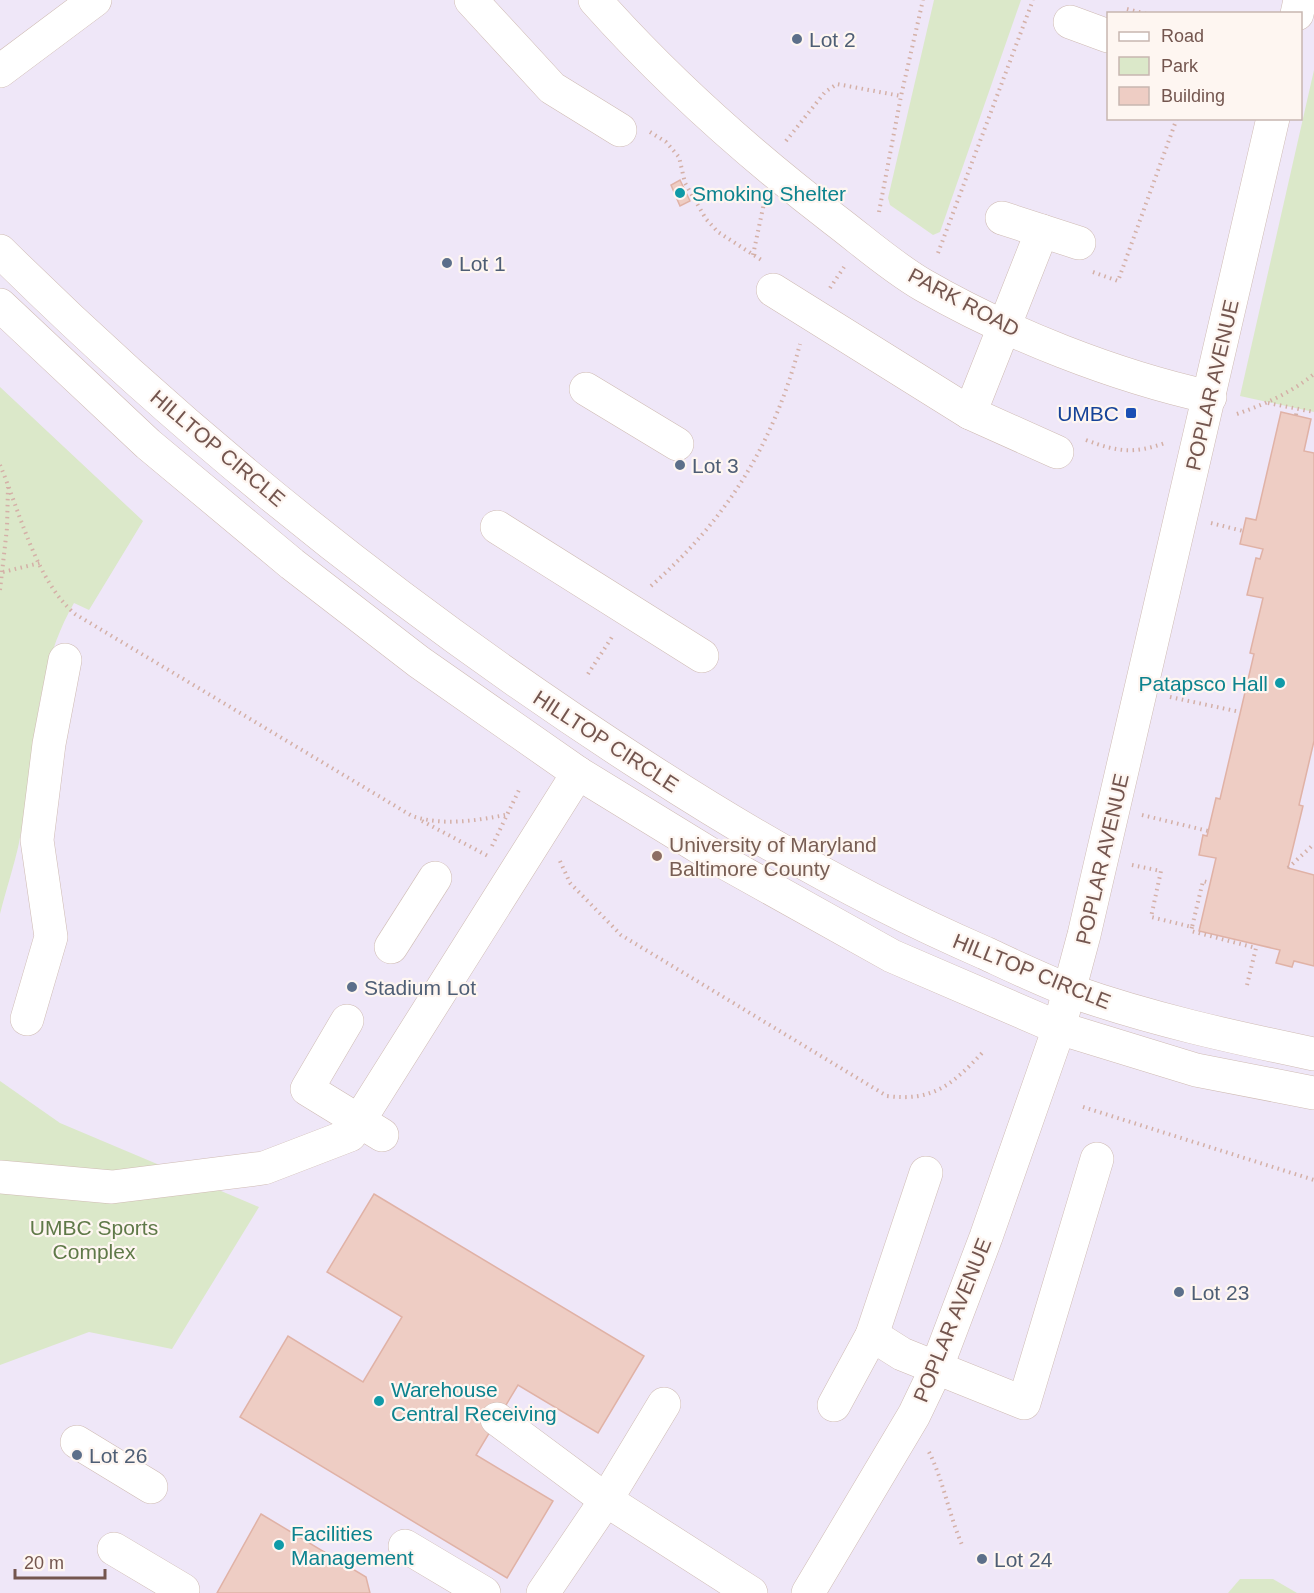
<svg xmlns="http://www.w3.org/2000/svg" width="1314" height="1593" font-family="Arial,sans-serif">
  <style>
    .education { fill: #efe7f8; fill-rule: evenodd }
    .green { fill: #dbe8c9 }
    .building { fill: #eecdc4; stroke: #e0b2a6; stroke-width: 1.5 }
    .lines { fill: none; stroke-linecap: round; stroke-linejoin: round }
    .minor-casing { stroke: #cfbbb3; stroke-width: 34 }
    .path { stroke: #d4b0a7; stroke-width: 4; stroke-dasharray: 1.5 4.5; stroke-linecap: butt }
    .minor { stroke: #fff; stroke-width: 33 }
    .service-dot { fill: #5c6f8a; stroke: #fef6f1; stroke-width: 2 }
    .culture-dot { fill: #0f9aa8; stroke: #fef6f1; stroke-width: 2 }
    .transit-dot { fill: #1a4fb4; stroke: #fef6f1; stroke-width: 2 }
    .education-dot { fill: #8d6e63; stroke: #fef6f1; stroke-width: 2 }
    .labels { text-anchor: middle; dominant-baseline: central; stroke-width: 4.5; stroke-linejoin: round; paint-order: stroke }
    .service-label { font-size: 21px; fill: #4e5e75; stroke: #fef6f1; text-anchor: start }
    .culture-label { font-size: 21px; fill: #0d838f; stroke: #fef6f1; text-anchor: start }
    .street-label { font-size: 21px; fill: #74564f; stroke: #fef6f1 }
    .transit-label { font-size: 21px; fill: #164399; stroke: #fef6f1; text-anchor: end }
    .education-label { font-size: 21px; fill: #785e54; stroke: #fef6f1; text-anchor: start }
    .park-label { font-size: 21px; fill: #5f7948; stroke: #fef6f1 }
  </style>
  <rect width="100%" height="100%" fill="#fbf2ea"/>
  <!-- education -->
  <path class="education" d="M 0,0 L 1314,0 L 1314,1593 L 0,1593 ZM 1108,14 L 1300,14 L 1300,118 L 1108,118 Z"/>
  <!-- green -->
  <g class="green">
    <polygon points="934,0 1021,0 940,232 933,235 890,205 888,198"/>
    <polygon points="1314,70 1314,412 1240,396"/>
    <path d="M 0,387 L 143,521 L 89,610 L 74,603 C 32,675 35,764 19,843 C 14,866 6,890 0,914 Z"/>
    <polygon points="0,1081 60,1123 259,1207 172,1349 89,1332 0,1365"/>
    <polygon points="1240,1579 1273,1579 1297,1593 1228,1593"/>
  </g>
  <!-- building -->
  <g class="building">
    <polygon points="680,180 690,201 680,206 671,185"/>
    <polygon points="1281,412 1311,419 1304,451 1314,453 1314,741 1299,805 1303,806 1288,868 1314,875 1314,966 1294,961 1292,967 1276,963 1280,950 1199,931 1216,858 1199,855 1203,835 1207,836 1216,798 1220,799 1254,654 1250,653 1263,598 1247,595 1256,558 1260,559 1263,549 1240,544 1246,518 1256,520"/>
    <polygon points="374,1194 644,1356 598,1433 518,1385 476,1455 553,1501 507,1578 240,1417 288,1336 363,1382 402,1317 327,1272"/>
    <polygon points="261,1514 366,1577 370,1593 217,1593"/>
  </g>
  <g class="lines">
    <defs>
      <g id="minor">
        <polyline points="471,0 552,88 620,130"/>
        <path d="M 595,0 C 667,81 749,154 835,220 C 864,242 892,267 923,285 C 1008,334 1115,376 1210,397"/>
        <polyline points="1297,14 1300,0"/>
        <polyline points="1070,22 1108,36"/>
        <polyline points="0,71 95,0"/>
        <polyline points="1002,218 1079,243"/>
        <path d="M 0,251 C 197,446 415,619 648,769 C 756,839 867,902 985,953 C 1013,966 1042,980 1071,991 C 1150,1019 1232,1037 1314,1054"/>
        <polyline points="773,290 970,413 1057,452"/>
        <polyline points="0,305 148,444 292,564 419,662 578,773 720,860 892,956 1059,1028 1196,1070 1314,1093"/>
        <polyline points="586,389 677,444"/>
        <polyline points="970,413 1042,231"/>
        <polyline points="497,527 702,656"/>
        <polyline points="391,947 435,878"/>
        <polyline points="27,1019 51,937 37,840 49,744 65,660"/>
        <polyline points="347,1021 307,1089 382,1135"/>
        <polyline points="0,1177 112,1187 264,1168 350,1135 578,773"/>
        <polyline points="872,1335 902,1354 1024,1403 1097,1159"/>
        <polyline points="834,1405 872,1335 926,1173"/>
        <polyline points="497,1419 606,1500 751,1593"/>
        <polyline points="77,1442 151,1487"/>
        <polyline points="405,1546 484,1593"/>
        <polyline points="114,1549 183,1590"/>
        <polyline points="543,1593 606,1500 664,1404"/>
        <polyline points="808,1593 914,1415 936,1369 986,1237 1059,1028 1084,935 1273,118"/>
      </g>
    </defs>
    <!-- minor casing -->
    <use href="#minor" class="minor-casing"/>
    <!-- path -->
    <g class="path">
      <polyline points="1127,9 1147,14"/>
      <polyline points="650,132 666,142 679,157 685,183 706,219 718,232 763,261"/>
      <polyline points="786,141 825,92 837,84 901,96"/>
      <polyline points="879,212 901,96 923,0"/>
      <polyline points="938,253 1033,0"/>
      <polyline points="753,255 764,203"/>
      <polyline points="1093,272 1118,281 1177,118"/>
      <polyline points="830,288 844,267"/>
      <polyline points="1268,403 1314,412"/>
      <path d="M 1237,414 C 1265,404 1291,393 1314,374"/>
      <polyline points="1296,415 1297,409"/>
      <path d="M 1086,440 C 1118,452 1133,454 1165,443"/>
      <path d="M 0,465 C 20,512 36,581 75,614 L 412,816 C 442,826 474,821 505,815"/>
      <polyline points="1211,523 1243,531"/>
      <polyline points="3,572 40,563"/>
      <path d="M 651,586 C 728,518 774,443 800,344"/>
      <polyline points="0,590 7,528 8,487"/>
      <polyline points="588,674 612,637"/>
      <polyline points="1170,697 1240,712"/>
      <polyline points="1142,815 1208,831"/>
      <polyline points="422,821 488,856"/>
      <polyline points="492,846 520,788"/>
      <path d="M 560,861 L 570,883 L 621,935 L 887,1096 C 933,1102 953,1084 983,1052"/>
      <polyline points="1132,865 1161,871 1151,917 1192,927 1203,881 1210,883"/>
      <polyline points="1288,868 1314,844"/>
      <polyline points="1192,927 1191,931 1256,948 1247,985"/>
      <polyline points="1083,1107 1314,1180"/>
      <path d="M 929,1452 C 944,1482 949,1516 963,1547"/>
    </g>
    <!-- minor -->
    <use href="#minor" class="minor"/>
  </g>
  <!-- markers -->
  <g class="service-dot">
    <circle cx="797" cy="39" r="6"/>
    <circle cx="447" cy="263" r="6"/>
    <circle cx="680" cy="465" r="6"/>
    <circle cx="352" cy="987" r="6"/>
    <circle cx="1179" cy="1292" r="6"/>
    <circle cx="77" cy="1455" r="6"/>
    <circle cx="982" cy="1559" r="6"/>
  </g>
  <g class="culture-dot">
    <circle cx="680" cy="193" r="6"/>
    <circle cx="1280" cy="683" r="6"/>
    <circle cx="379" cy="1401" r="6"/>
    <circle cx="279" cy="1545" r="6"/>
  </g>
  <rect class="transit-dot" x="1125" y="407" width="12" height="12" rx="3"/>
  <circle class="education-dot" cx="657" cy="856" r="6"/>
  <g class="labels">
    <!-- service labels -->
    <g class="service-label">
      <text x="809" y="39">Lot 2</text>
      <text x="459" y="263">Lot 1</text>
      <text x="692" y="465">Lot 3</text>
      <text x="364" y="987">Stadium Lot</text>
      <text x="1191" y="1292">Lot 23</text>
      <text x="89" y="1455">Lot 26</text>
      <text x="994" y="1559">Lot 24</text>
    </g>
    <!-- culture labels -->
    <g class="culture-label">
      <text x="692" y="193">Smoking Shelter</text>
      <text x="1268" y="683" text-anchor="end">Patapsco Hall</text>
      <text x="391" y="1389">Warehouse<tspan x="391" dy="24">Central Receiving</tspan></text>
      <text x="291" y="1533">Facilities<tspan x="291" dy="24">Management</tspan></text>
    </g>
    <!-- street labels -->
    <g class="street-label">
      <text transform="translate(964 302) rotate(28)">PARK ROAD</text>
      <text transform="translate(1212 385) rotate(-77)">POPLAR AVENUE</text>
      <text transform="translate(218 448) rotate(40)">HILLTOP CIRCLE</text>
      <text transform="translate(606 741) rotate(33)">HILLTOP CIRCLE</text>
      <text transform="translate(1102 859) rotate(-77)">POPLAR AVENUE</text>
      <text transform="translate(1032 971) rotate(22)">HILLTOP CIRCLE</text>
      <text transform="translate(952 1320) rotate(-68)">POPLAR AVENUE</text>
    </g>
    <!-- transit labels -->
    <g class="transit-label">
      <text x="1119" y="413">UMBC</text>
    </g>
    <!-- education labels -->
    <g class="education-label">
      <text x="669" y="844">University of Maryland<tspan x="669" dy="24">Baltimore County</tspan></text>
    </g>
    <!-- park labels -->
    <g class="park-label">
      <text x="94" y="1227">UMBC Sports<tspan x="94" dy="24">Complex</tspan></text>
    </g>
  </g>
  <!-- legend -->
  <rect x="1107" y="12" width="195" height="108" fill="#fef6f1" stroke="#c7b6b0" stroke-width="1.5"/>
  <rect x="1119" y="32" width="30" height="9" fill="#ffffff" stroke="#c7b6b0" stroke-width="1.5"/>
  <text x="1161" y="42" font-size="18" fill="#74564f">Road</text>
  <rect x="1119" y="57" width="30" height="18" fill="#dbe8c9" stroke="#c7b6b0" stroke-width="1.5"/>
  <text x="1161" y="72" font-size="18" fill="#74564f">Park</text>
  <rect x="1119" y="87" width="30" height="18" fill="#eecdc4" stroke="#c7b6b0" stroke-width="1.5"/>
  <text x="1161" y="102" font-size="18" fill="#74564f">Building</text>
  <!-- scale -->
  <path d="M15 1569v9h90v-9" fill="none" stroke="#74564f" stroke-width="3"/>
  <text x="24" y="1569" font-size="18" fill="#74564f" stroke="#fef6f1" stroke-width="4.5" paint-order="stroke">20 m</text>
</svg>
